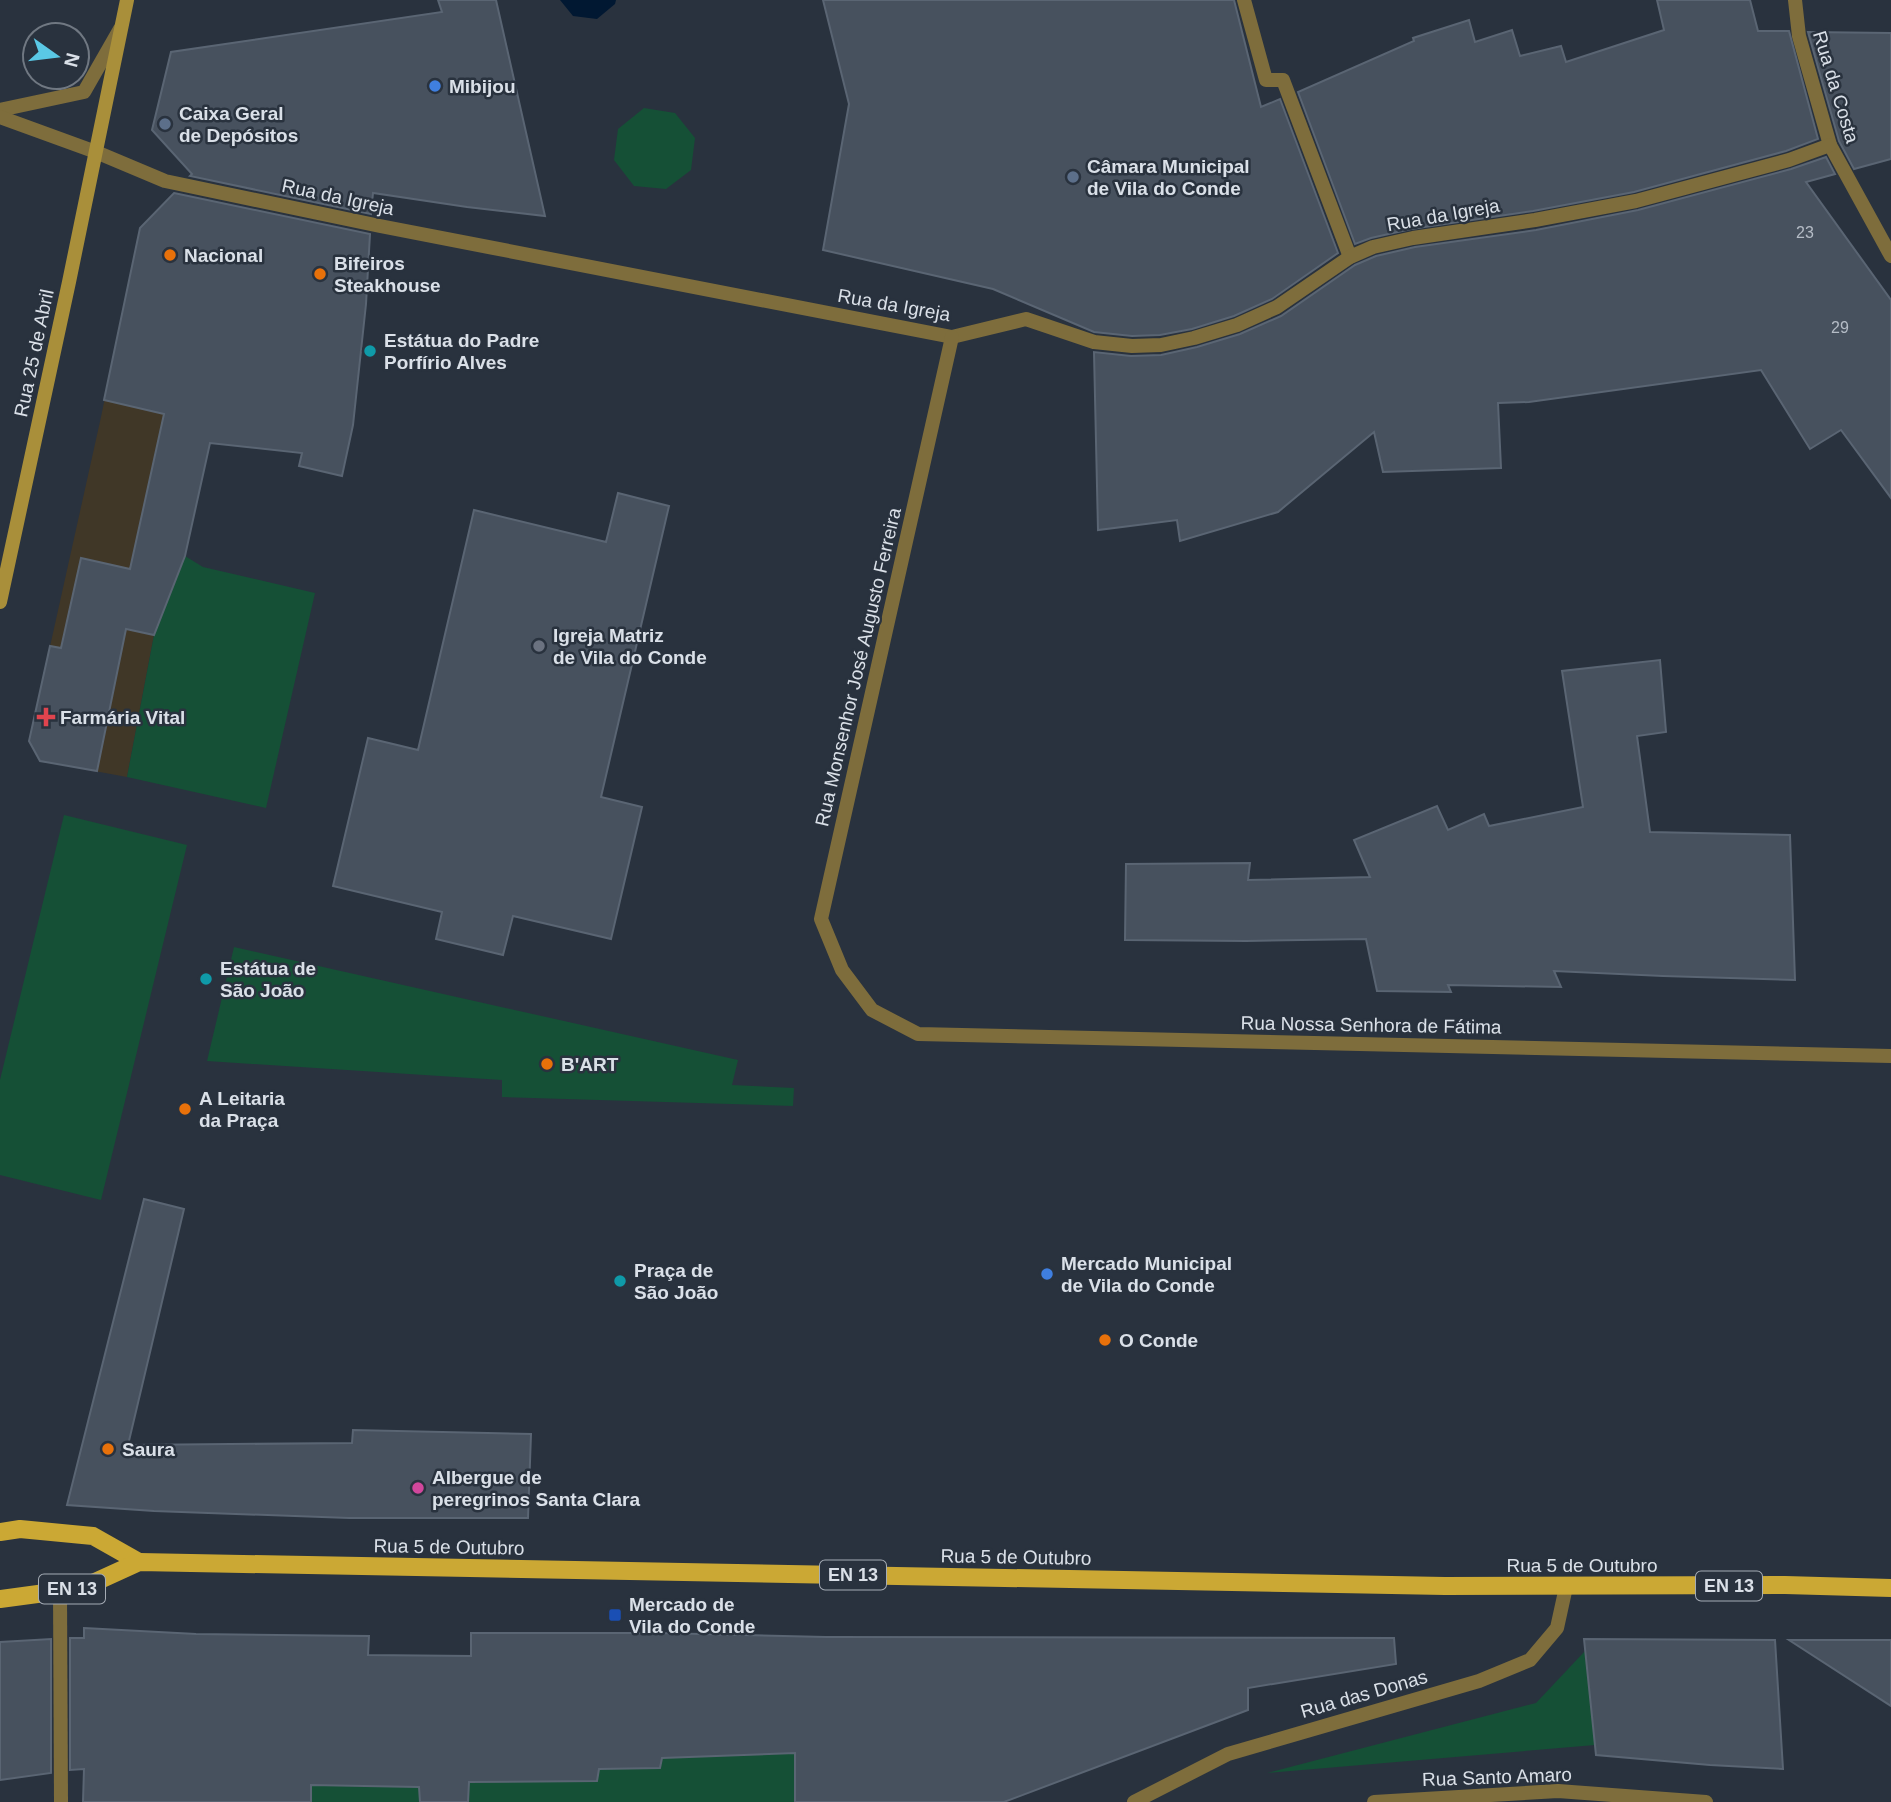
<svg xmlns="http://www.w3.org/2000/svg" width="1891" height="1802" font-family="Helvetica,sans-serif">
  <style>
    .commercial { fill: #403727 }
    .green { fill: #155036 }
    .water { fill: #011832 }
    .building { fill: #47515e; stroke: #5a6573; stroke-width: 2 }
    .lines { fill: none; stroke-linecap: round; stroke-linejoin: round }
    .street { stroke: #7e6d3c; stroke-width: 14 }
    .secondary { stroke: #a98f3a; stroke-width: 14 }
    .primary { stroke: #cba834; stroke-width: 18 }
    .shop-dot { fill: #3f7fe0; stroke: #29323e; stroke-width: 2.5 }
    .service-dot { fill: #5c6f8a; stroke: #29323e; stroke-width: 2.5 }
    .food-dot { fill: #e8710a; stroke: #29323e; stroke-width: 2.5 }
    .culture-dot { fill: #0f9aa8; stroke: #29323e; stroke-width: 2.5 }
    .worship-dot { fill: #6b7280; stroke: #29323e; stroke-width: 2.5 }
    .health-dot { fill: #e0444e; stroke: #29323e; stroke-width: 2.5 }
    .hotel-dot { fill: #d1479c; stroke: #29323e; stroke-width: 2.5 }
    .transit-dot { fill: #1a4fb4; stroke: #29323e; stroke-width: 2.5 }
    .labels { text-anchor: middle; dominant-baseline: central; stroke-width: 5; stroke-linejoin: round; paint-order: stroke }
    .number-label { font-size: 16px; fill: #b5bcc6 }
    .shield { fill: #29323e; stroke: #a5acb5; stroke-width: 2 }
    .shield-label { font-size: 18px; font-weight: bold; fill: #dae0e8 }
    .poi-label { font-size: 19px; font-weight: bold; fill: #dae0e8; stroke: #29323e; text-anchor: start }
    .street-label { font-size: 19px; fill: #dae0e8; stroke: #29323e }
  </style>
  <rect width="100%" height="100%" fill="#29323e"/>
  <!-- commercial -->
  <polygon class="commercial" points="158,209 245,226 199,492 185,556 154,635 127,777 40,761 29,741 101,417 140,228"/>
  <!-- green -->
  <g class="green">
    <polygon points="644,108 675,113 695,138 691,170 666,189 634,186 614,160 618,129"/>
    <polygon points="185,556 203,567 315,593 266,808 127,777 154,635"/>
    <polygon points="64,815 187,845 101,1200 0,1175 0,1080"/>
    <polygon points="234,947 738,1060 732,1085 794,1088 793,1106 502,1097 502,1080 207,1061"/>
    <polygon points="1585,1651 1595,1745 1267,1773 1536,1703"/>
    <polygon points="368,1731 419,1787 420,1802 311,1802 252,1798"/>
    <polygon points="795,1748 795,1802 468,1802 469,1782 597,1781 599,1769 659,1768 662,1758 705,1756"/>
  </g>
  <!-- water -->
  <polygon class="water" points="560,0 616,0 615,4 597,19 573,16"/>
  <!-- building -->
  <g class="building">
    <polygon points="438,0 496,0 545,216 467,207 373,193 371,214 190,176 192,174 152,130 171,52 442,12"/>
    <polygon points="823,0 1234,0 1261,107 1280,99 1338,253 1272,299 1234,316 1192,329 1160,335 1132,336 1094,332 993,289 823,250 849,104"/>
    <polygon points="1657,0 1750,0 1758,31 1789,31 1818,139 1786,151 1634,192 1533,211 1411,229 1371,238 1355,244 1298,92 1414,41 1413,38 1469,20 1475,42 1512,30 1520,56 1561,46 1566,62 1664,30"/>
    <polygon points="1808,32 1891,33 1891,159 1854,169 1839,141"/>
    <polygon points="1826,157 1835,174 1806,182 1891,300 1891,498 1841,430 1810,449 1761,370 1529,402 1498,403 1501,468 1383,472 1374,432 1278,512 1180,541 1177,520 1098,530 1094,352 1131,356 1161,355 1197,347 1240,334 1281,316 1355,265 1376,256 1415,247 1536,230 1638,210 1791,169"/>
    <polygon points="174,193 370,234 366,304 353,425 342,476 299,466 302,453 210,443 185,556 154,635 126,629 97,771 40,761 29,741 50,646 61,648 81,558 130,569 164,414 104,400 140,228"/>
    <polygon points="618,493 669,506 601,797 642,807 611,939 513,916 503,955 436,939 442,912 333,886 368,738 418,750 474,510 606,542"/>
    <polygon points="1660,660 1666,732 1637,736 1650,832 1790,835 1795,980 1663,976 1554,971 1561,987 1448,985 1451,992 1377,991 1366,939 1246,941 1125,940 1126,864 1250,863 1248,880 1370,877 1354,840 1437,806 1448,830 1484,814 1489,826 1583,807 1562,671"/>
    <polygon points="144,1199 184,1209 128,1445 352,1443 353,1430 531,1434 528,1518 349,1518 154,1511 67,1505"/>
    <polygon points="84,1628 196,1634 369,1636 368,1655 471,1656 471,1633 658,1633 826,1637 1394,1638 1396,1664 1248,1688 1248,1710 1004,1802 795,1802 795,1753 662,1758 660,1768 599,1769 597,1781 469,1782 468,1802 420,1802 419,1787 311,1785 311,1802 83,1802 84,1769 70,1770 70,1638 84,1638"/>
    <polygon points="51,1639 51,1773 0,1780 0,1642"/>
    <polygon points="1584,1639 1775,1640 1783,1769 1710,1765 1596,1755"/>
    <polygon points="1789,1640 1891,1640 1891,1706"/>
  </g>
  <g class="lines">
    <!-- street -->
    <g class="street">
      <polyline points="1244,0 1266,80 1283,80 1350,257"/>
      <polyline points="1795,0 1799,36 1830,145 1891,256"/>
      <polyline points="0,110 84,92 120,29"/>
      <polyline points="0,117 96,152 165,181 380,226 952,337 1026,319 1094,342 1132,346 1161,345 1194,338 1237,325 1277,307 1350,257 1373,247 1413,238 1535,220 1636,201 1789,160 1830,145"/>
      <polyline points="952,337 821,919 842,970 872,1010 918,1034 1891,1056"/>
      <polyline points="60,1591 61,1802"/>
      <polyline points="1134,1802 1228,1754 1479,1681 1530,1660 1557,1628 1566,1587"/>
      <polyline points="1374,1802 1558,1791 1706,1802"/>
    </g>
    <!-- secondary -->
    <polyline class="secondary" points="0,602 69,282 127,0"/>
    <!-- primary -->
    <g class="primary">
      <polyline points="0,1532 20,1529 93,1536 139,1562"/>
      <polyline points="0,1599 82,1588 139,1562 1445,1586 1785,1585 1891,1588"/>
    </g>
  </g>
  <!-- markers -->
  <g class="shop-dot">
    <circle cx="435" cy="86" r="7"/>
    <circle cx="1047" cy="1274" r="7"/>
  </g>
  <g class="service-dot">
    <circle cx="165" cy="124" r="7"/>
    <circle cx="1073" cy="177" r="7"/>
  </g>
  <g class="food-dot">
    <circle cx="170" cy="255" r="7"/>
    <circle cx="320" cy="274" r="7"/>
    <circle cx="547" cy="1064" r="7"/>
    <circle cx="185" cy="1109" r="7"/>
    <circle cx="1105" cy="1340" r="7"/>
    <circle cx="108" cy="1449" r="7"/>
  </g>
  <g class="culture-dot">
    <circle cx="370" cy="351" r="7"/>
    <circle cx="206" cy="979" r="7"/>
    <circle cx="620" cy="1281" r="7"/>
  </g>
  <circle class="worship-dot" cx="539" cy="646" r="7"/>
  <path class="health-dot" d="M42.5 706.5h7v7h7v7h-7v7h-7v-7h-7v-7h7z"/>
  <circle class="hotel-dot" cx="418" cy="1488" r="7"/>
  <rect class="transit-dot" x="608" y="1608" width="14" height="14" rx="3.5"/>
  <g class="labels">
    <!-- number labels -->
    <g class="number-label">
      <text x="1805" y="232">23</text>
      <text x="1840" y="327">29</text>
    </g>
    <!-- shield labels -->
    <g class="shield">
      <rect x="820" y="1560.5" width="66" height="29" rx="5"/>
      <rect x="1696" y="1571.5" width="66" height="29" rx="5"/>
      <rect x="39" y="1574.5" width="66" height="29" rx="5"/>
    </g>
    <g class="shield-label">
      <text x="853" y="1575">EN 13</text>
      <text x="1729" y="1586">EN 13</text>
      <text x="72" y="1589">EN 13</text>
    </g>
    <!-- poi labels -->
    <g class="poi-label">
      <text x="449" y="86">Mibijou</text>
      <text x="179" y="113">Caixa Geral<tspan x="179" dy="22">de Depósitos</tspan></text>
      <text x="1087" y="166">Câmara Municipal<tspan x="1087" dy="22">de Vila do Conde</tspan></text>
      <text x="184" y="255">Nacional</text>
      <text x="334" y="263">Bifeiros<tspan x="334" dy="22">Steakhouse</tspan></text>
      <text x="384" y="340">Estátua do Padre<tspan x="384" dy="22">Porfírio Alves</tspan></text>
      <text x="553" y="635">Igreja Matriz<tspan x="553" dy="22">de Vila do Conde</tspan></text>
      <text x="60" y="717">Farmária Vital</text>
      <text x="220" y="968">Estátua de<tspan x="220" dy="22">São João</tspan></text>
      <text x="561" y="1064">B'ART</text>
      <text x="199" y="1098">A Leitaria<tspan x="199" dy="22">da Praça</tspan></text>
      <text x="1061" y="1263">Mercado Municipal<tspan x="1061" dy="22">de Vila do Conde</tspan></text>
      <text x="634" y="1270">Praça de<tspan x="634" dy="22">São João</tspan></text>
      <text x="1119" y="1340">O Conde</text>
      <text x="122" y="1449">Saura</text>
      <text x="432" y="1477">Albergue de<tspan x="432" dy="22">peregrinos Santa Clara</tspan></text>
      <text x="629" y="1604">Mercado de<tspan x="629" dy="22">Vila do Conde</tspan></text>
    </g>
    <!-- street labels -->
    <g class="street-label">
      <text transform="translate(1836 87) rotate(73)">Rua da Costa</text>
      <text transform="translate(338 197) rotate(12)">Rua da Igreja</text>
      <text transform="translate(1443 215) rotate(-10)">Rua da Igreja</text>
      <text transform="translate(894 305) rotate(10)">Rua da Igreja</text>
      <text transform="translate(34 353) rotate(-78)">Rua 25 de Abril</text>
      <text transform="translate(858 667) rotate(-77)">Rua Monsenhor José Augusto Ferreira</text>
      <text transform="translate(1371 1025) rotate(1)">Rua Nossa Senhora de Fátima</text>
      <text transform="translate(449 1547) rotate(1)">Rua 5 de Outubro</text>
      <text transform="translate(1016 1557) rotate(1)">Rua 5 de Outubro</text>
      <text x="1582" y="1565">Rua 5 de Outubro</text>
      <text transform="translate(1364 1694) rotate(-16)">Rua das Donas</text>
      <text transform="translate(1497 1777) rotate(-2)">Rua Santo Amaro</text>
    </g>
  </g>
  <!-- north arrow -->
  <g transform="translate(56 56) rotate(104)"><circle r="33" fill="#29323e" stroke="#707882" stroke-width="2"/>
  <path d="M0-5L12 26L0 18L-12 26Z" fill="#5ac8e5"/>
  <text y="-10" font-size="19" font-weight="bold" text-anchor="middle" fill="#dae0e8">N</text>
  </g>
</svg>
